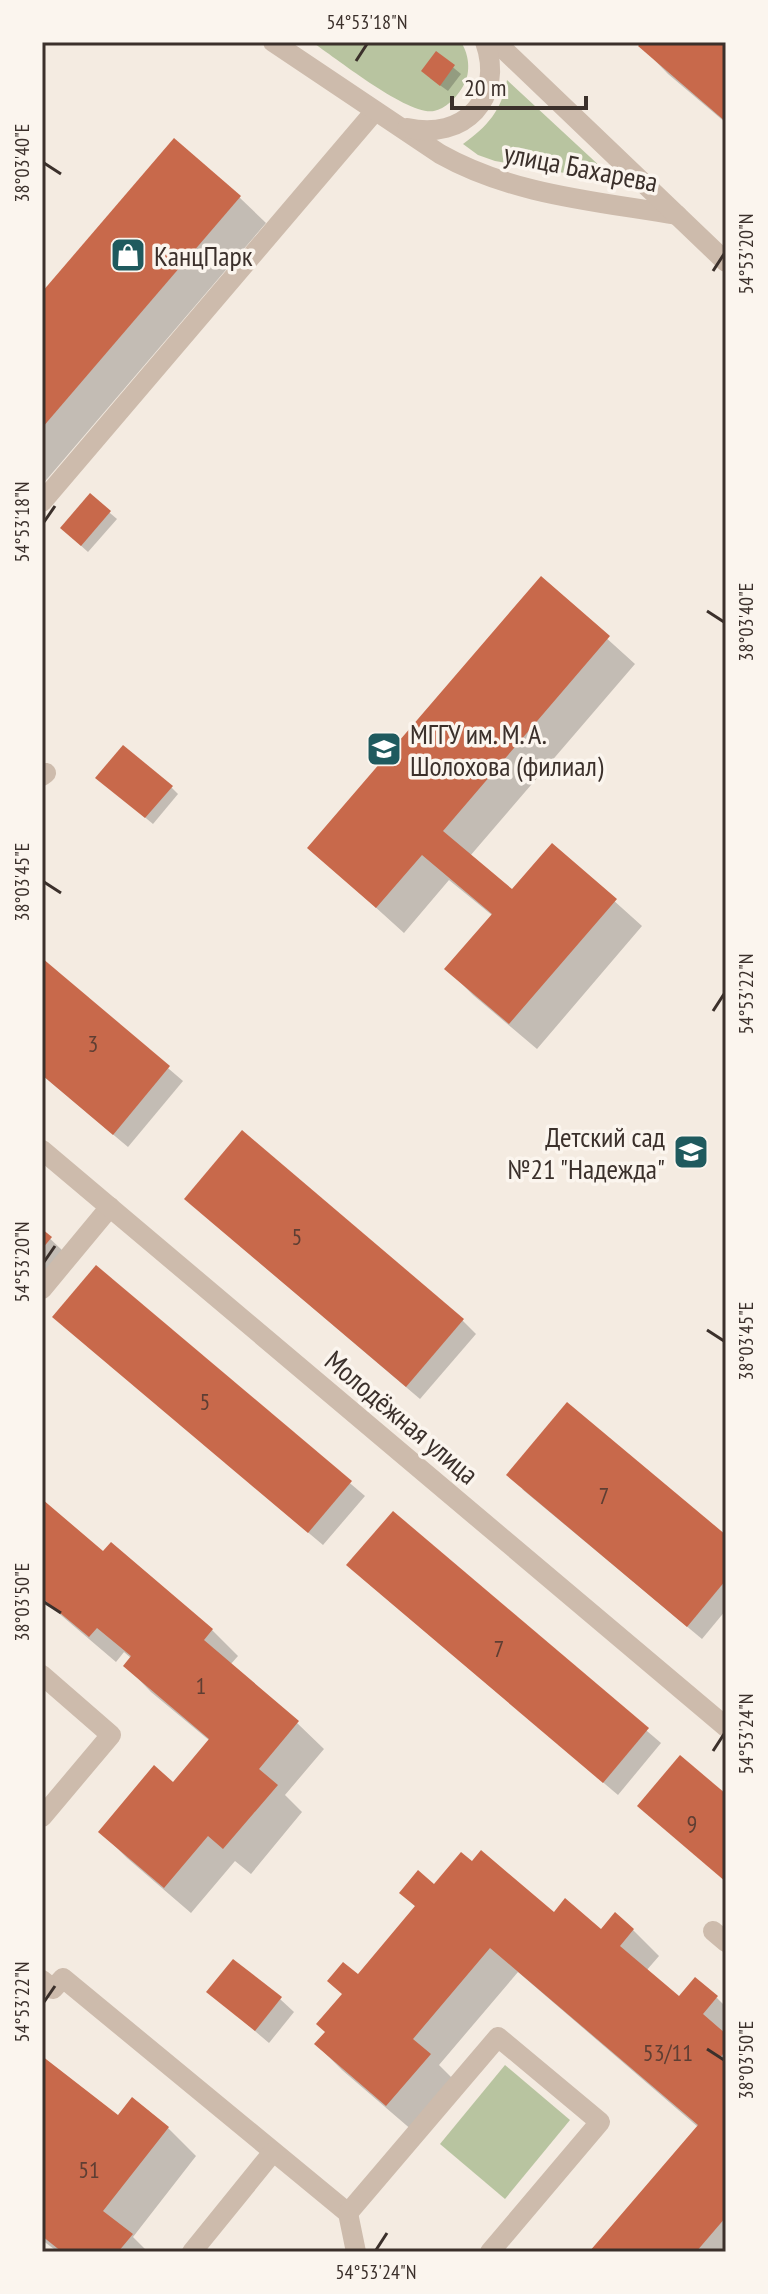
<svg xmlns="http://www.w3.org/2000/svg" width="768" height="2294" font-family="'PT Sans Narrow',sans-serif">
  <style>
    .green { fill: #b8c4a0 }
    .shadow { fill: #0003 }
    .building { fill: #c8694b }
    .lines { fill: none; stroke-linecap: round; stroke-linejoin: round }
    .service { stroke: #cdbbac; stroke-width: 20 }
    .minor { stroke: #cdbbac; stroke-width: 20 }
    .ticks { fill: none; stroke: #3b302b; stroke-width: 3 }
    .labels { text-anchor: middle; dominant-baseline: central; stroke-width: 7; stroke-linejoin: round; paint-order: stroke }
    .number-label { font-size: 24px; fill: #5e3e33 }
    .street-label { font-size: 28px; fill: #3b302b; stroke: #fbf5ee }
    .poi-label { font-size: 28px; fill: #3b302b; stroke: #fbf5ee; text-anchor: start }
    .neatline { fill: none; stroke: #3b302b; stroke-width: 3 }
    .ticks-label { font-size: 20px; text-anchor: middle; fill: #3b302b }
  </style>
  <rect width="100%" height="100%" fill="#f4ebe1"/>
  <!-- green -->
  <g class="green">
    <path d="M 312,42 L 461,42 C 470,56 471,75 462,88 C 456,98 445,109 434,111 C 408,116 336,58 312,42 Z"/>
    <path d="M 507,80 L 617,182 L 495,161 L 478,155 L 463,144 C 487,127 502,110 507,80 Z"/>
    <polygon points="505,2065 570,2120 505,2199 440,2144"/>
  </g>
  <!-- shadow -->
  <g class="shadow">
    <polygon points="644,42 726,42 726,123 668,74 641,46"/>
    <polygon points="437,54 461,74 448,91 430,78"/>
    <polygon points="239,197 266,223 42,485 42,295"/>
    <polygon points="90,496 117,519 88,552 69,535"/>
    <polygon points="541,579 635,664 470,856 512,892 553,846 642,926 537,1049 473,995 447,969 493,916 449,880 404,933 310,848"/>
    <polygon points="105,784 171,787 178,794 153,824"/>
    <polygon points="42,960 183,1081 128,1147 42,1075"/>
    <polygon points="200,1212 462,1320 476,1334 420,1399"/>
    <polygon points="42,1231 64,1252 42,1279"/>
    <polygon points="96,1267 365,1496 323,1545 68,1330"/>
    <polygon points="522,1489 726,1538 726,1610 702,1639"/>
    <polygon points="42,1501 103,1554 212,1630 238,1656 230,1665 297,1723 324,1749 285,1795 302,1812 251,1874 235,1861 191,1913 127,1858 100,1831 173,1784 210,1741 151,1692 125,1665 131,1658 124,1652 116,1662 42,1599"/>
    <polygon points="393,1514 661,1743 618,1795 363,1579"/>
    <polygon points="434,1887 554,1915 601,1932 633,1930 659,1956 646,1971 679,1999 717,1998 726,2007 726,2252 591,2252 698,2127 518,1972 439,2065 456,2082 413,2131 342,2070 316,2044 327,2032 358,1977 416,1907 401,1893"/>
    <polygon points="209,1992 280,1999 294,2012 269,2043"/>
    <polygon points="42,2059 118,2118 168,2128 196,2156 133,2237 148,2252 58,2252 42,2240"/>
  </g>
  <!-- building -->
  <g class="building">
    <polygon points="642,42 726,42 726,122 638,46"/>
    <polygon points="436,51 455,65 440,86 421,71"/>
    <polygon points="174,138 241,196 42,428 42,292"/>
    <polygon points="90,493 111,511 81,546 60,528"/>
    <polygon points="541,576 610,636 443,831 512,889 552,843 617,899 509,1024 444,969 492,914 422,855 376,908 307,848"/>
    <polygon points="123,745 173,786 145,818 95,778"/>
    <polygon points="42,958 170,1066 113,1135 42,1075"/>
    <polygon points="242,1130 464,1319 406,1387 184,1199"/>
    <polygon points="42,1229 52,1237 42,1249"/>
    <polygon points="96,1265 352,1481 308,1533 52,1317"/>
    <polygon points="567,1402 726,1535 726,1580 687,1627 506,1475"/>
    <polygon points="42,1499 103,1551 111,1542 213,1629 204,1640 299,1721 259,1769 278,1785 223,1849 208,1836 164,1888 98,1832 154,1765 173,1782 209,1739 123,1666 131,1656 97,1628 89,1637 42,1598"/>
    <polygon points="393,1511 649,1728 603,1783 346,1565"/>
    <polygon points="680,1755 726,1794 726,1882 637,1806"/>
    <polygon points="481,1850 554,1912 565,1898 601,1929 615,1912 634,1929 620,1946 679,1996 695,1977 718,1996 703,2014 726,2034 726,2050 720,2058 726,2063 726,2217 696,2252 589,2252 698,2125 490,1948 413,2039 431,2054 386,2106 314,2044 325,2032 316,2024 342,1994 327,1981 343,1962 358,1974 415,1906 399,1893 418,1870 434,1884 461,1852 472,1861"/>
    <polygon points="233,1959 282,1997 255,2031 206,1992"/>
    <polygon points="42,2056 118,2115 132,2097 169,2127 103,2211 133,2234 118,2252 62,2252 42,2236"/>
  </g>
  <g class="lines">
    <!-- service -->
    <g class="service">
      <polyline points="42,502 375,111"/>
      <polyline points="42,776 46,773"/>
      <polyline points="42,1289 110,1207"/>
      <polyline points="42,1675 111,1735 42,1817"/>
      <polyline points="713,1931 726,1942"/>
      <polyline points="42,1980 53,1989 63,1978 348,2213 356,2252"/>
      <polyline points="348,2213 498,2037 600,2122 490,2252"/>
      <polyline points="192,2252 273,2152"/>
    </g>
    <!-- minor -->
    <g class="minor">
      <path d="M 273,42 L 440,154 C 513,195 595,201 677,215"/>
      <polyline points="496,42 726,262"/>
      <path d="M 407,128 C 464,141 505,98 485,42"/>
      <polyline points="42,1150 726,1727"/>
    </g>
  </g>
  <!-- ticks -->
  <path class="ticks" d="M 356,61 L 367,44M 44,163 L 61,174M 713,271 L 724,254M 44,522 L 55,506M 707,611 L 724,622M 44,882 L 61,893M 713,1011 L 724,994M 44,1262 L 55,1246M 707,1330 L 724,1341M 44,1602 L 61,1613M 713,1751 L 724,1734M 44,2002 L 55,1986M 707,2049 L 724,2060M 376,2250 L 387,2233"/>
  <!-- icons -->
  <defs>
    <symbol id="shop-square" viewBox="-11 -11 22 22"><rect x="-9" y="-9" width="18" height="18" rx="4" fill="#1f5a5e" stroke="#fbf5ee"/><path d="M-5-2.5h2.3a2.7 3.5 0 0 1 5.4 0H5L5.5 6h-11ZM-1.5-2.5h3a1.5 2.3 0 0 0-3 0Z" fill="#fff"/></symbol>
    <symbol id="university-square" viewBox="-11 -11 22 22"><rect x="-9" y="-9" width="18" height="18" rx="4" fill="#1f5a5e" stroke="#fbf5ee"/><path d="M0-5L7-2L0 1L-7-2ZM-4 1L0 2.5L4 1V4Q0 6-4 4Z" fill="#fff"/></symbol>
    <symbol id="school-square" viewBox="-11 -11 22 22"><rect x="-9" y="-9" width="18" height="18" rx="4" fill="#1f5a5e" stroke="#fbf5ee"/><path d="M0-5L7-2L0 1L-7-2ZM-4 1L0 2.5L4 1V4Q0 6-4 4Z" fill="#fff"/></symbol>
  </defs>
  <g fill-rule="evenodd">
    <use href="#shop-square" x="108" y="235" width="40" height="40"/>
    <use href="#university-square" x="364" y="729" width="40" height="40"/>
    <use href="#school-square" x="671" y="1132" width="40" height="40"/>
  </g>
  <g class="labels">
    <!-- number labels -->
    <g class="number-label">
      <text x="93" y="1043">3</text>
      <text x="297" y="1236">5</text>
      <text x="205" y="1401">5</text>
      <text x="604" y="1495">7</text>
      <text x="499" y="1648">7</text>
      <text x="201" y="1685">1</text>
      <text x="692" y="1823">9</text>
      <text x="668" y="2052">53/11</text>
      <text x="89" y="2169">51</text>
    </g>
    <!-- street labels -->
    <g class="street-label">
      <text transform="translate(581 167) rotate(11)">улица Бахарева</text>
      <text transform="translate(402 1417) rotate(40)">Молодёжная улица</text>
    </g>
    <!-- poi labels -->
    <g class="poi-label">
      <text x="154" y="255">КанцПарк</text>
      <text x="410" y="733">МГГУ им. М. А.<tspan x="410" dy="32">Шолохова (филиал)</tspan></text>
      <text x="665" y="1136" text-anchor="end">Детский сад<tspan x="665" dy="32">№21 "Надежда"</tspan></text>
    </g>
  </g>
  <!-- border -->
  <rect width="768" height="2294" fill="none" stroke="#fbf5ee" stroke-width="88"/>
  <!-- scale -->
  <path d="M452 96v12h134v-12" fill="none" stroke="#3b302b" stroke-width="4"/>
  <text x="464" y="96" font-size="24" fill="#3b302b" stroke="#fbf5ee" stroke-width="6" paint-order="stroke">20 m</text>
  <rect x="44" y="44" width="680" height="2206" class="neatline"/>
  <g class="ticks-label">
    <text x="367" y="29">54°53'18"N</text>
    <text transform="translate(22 163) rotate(-90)" y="7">38°03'40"E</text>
    <text transform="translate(746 254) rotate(-90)" y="7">54°53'20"N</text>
    <text transform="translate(22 522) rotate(-90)" y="7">54°53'18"N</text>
    <text transform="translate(746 622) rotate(-90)" y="7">38°03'40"E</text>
    <text transform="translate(22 882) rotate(-90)" y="7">38°03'45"E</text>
    <text transform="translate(746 994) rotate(-90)" y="7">54°53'22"N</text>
    <text transform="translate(22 1262) rotate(-90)" y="7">54°53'20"N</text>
    <text transform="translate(746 1341) rotate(-90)" y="7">38°03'45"E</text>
    <text transform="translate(22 1602) rotate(-90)" y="7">38°03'50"E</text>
    <text transform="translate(746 1734) rotate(-90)" y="7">54°53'24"N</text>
    <text transform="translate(22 2002) rotate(-90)" y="7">54°53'22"N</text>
    <text transform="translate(746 2060) rotate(-90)" y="7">38°03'50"E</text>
    <text x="376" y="2279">54°53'24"N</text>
  </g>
</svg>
